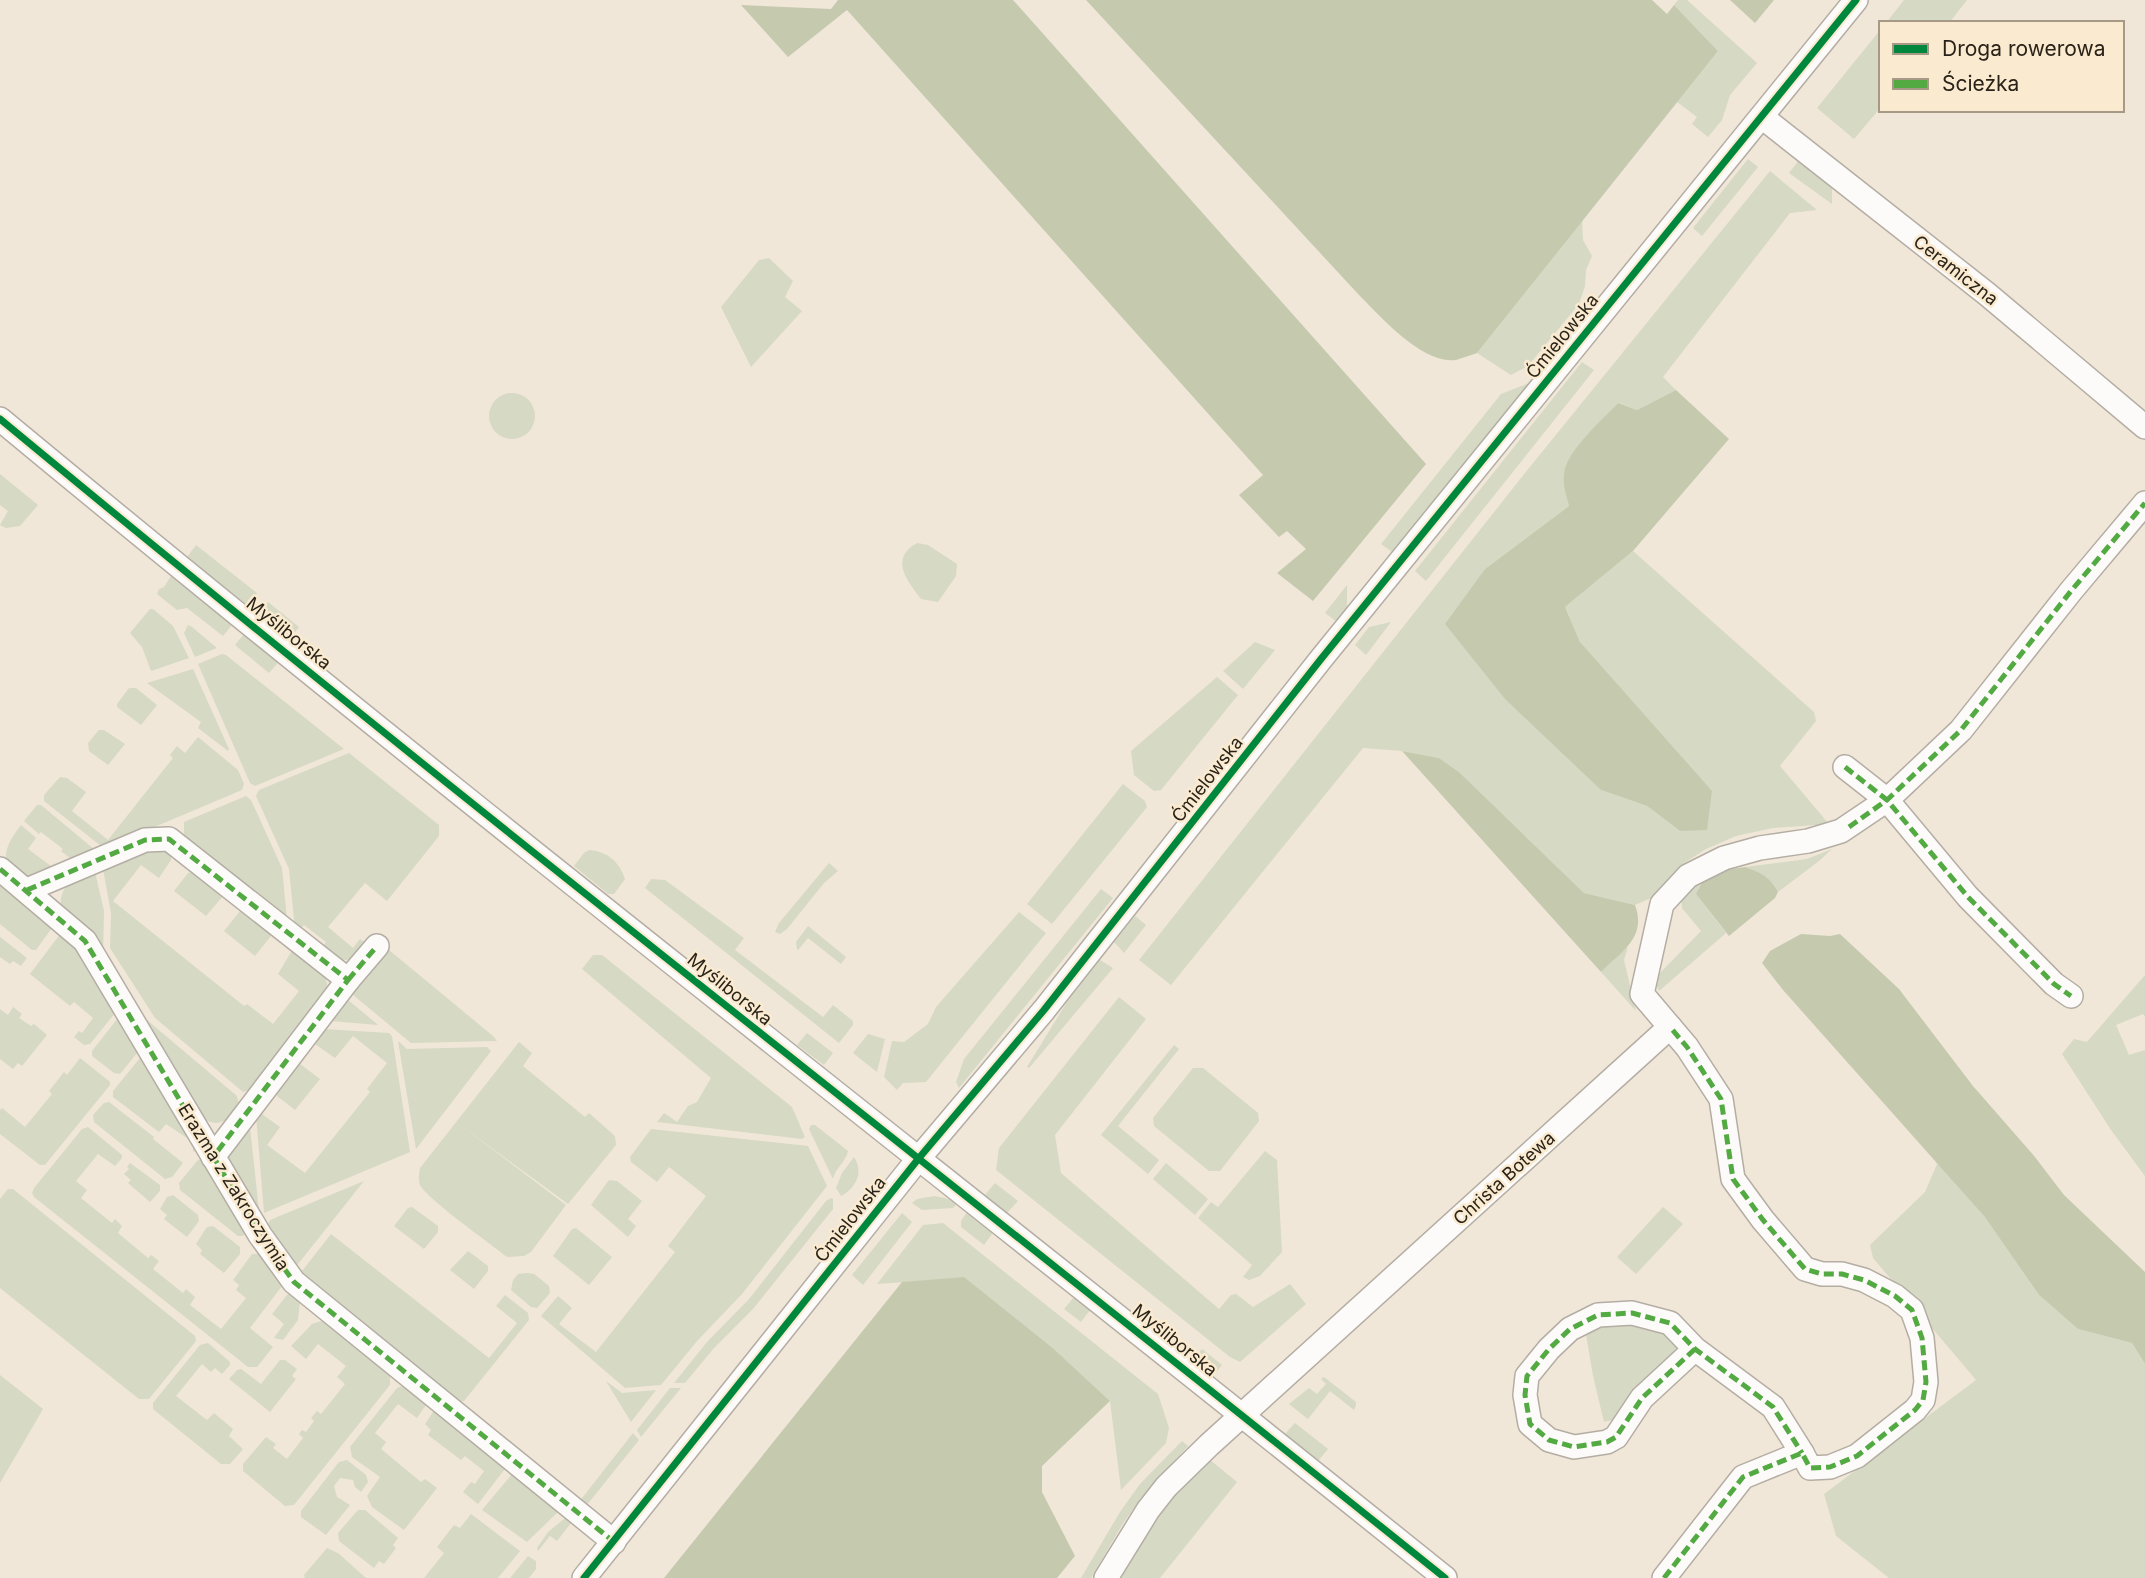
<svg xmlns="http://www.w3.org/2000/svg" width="2145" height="1578" font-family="Inter,sans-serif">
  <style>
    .green { fill: #d6d9c4 }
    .forest { fill: #c5caaf }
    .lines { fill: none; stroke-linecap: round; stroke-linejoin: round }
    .street-casing { stroke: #b4ada3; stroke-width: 26 }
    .street { stroke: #fdfbf9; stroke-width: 23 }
    .quiet { stroke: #53aa42; stroke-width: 5; stroke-dasharray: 10 5; stroke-linecap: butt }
    .cycleway-casing { stroke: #faeacf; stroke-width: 11 }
    .cycleway { stroke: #00873e; stroke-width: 7 }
    .labels { text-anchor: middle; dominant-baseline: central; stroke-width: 5; stroke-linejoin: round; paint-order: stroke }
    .street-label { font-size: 18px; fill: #292319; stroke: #faeacf }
  </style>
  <rect width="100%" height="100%" fill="#f0e7d9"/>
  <!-- green -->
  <g class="green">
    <polygon points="1678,0 1687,0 1757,63 1730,95 1722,120 1708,137 1692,124 1697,117 1677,102 1718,51 1674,5"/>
    <polygon points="1904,0 1967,0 1949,23 1886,23"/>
    <polygon points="1881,29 1881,107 1854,139 1817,108"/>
    <polygon points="1748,159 1758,167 1702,236 1693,228"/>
    <polygon points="1799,160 1832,185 1832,204 1789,173"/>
    <path d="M 1770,171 L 1817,210 L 1790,213 L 1663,377 L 1676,390 L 1637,410 L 1618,403 C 1603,420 1567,450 1564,473 C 1562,484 1566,495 1569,506 L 1485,569 L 1601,790 L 1647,806 L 1680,831 L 1580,642 L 1565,607 L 1633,551 L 1814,712 L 1816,721 L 1780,766 L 1829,824 L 1773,828 L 1736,836 L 1706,849 L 1684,863 L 1651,898 L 1635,905 L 1584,893 L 1459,772 L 1439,758 L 1402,751 L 1363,748 L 1171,985 L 1139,960 L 1529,468 Z"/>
    <polygon points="1582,219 1583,240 1592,256 1586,270 1585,286 1579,304 1528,366 1511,375 1477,353"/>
    <polygon points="769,258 793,281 785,297 802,311 751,367 721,307 759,260"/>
    <polygon points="1582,362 1594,370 1426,581 1415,571"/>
    <polygon points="1529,383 1392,552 1381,544 1501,394"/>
    <circle cx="512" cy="416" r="23"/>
    <polygon points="0,474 38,505 20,526 6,528 0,525 8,511 0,505"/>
    <path d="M 917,543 L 928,545 L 957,564 L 956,576 L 938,602 L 921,599 C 907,580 889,559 917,543 Z"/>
    <polygon points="196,545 257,593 247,605 187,557"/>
    <polygon points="171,576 232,625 223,636 187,608 177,610 157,594 159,589 164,587"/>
    <polygon points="1347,585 1347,608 1337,622 1325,613"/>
    <polygon points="268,602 299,627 290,639 259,614"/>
    <polygon points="150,609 153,609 173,626 189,658 151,671 142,647 130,633"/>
    <polygon points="1391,622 1366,655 1355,645 1369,627"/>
    <polygon points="188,625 192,627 217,648 195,657 184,633"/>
    <polygon points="244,634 277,660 277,664 269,673 235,645"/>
    <polygon points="1255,642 1275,650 1243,689 1223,671"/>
    <polygon points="222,654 226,655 344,749 255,786 250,783 198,664"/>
    <polygon points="193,669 229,749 228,751 198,728 201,722 147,683"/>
    <polygon points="1217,677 1238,695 1161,790 1154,791 1134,775 1131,751"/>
    <polygon points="129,688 136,688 157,705 141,725 117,707 117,704"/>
    <polygon points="99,730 104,730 125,744 108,765 89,751 88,743"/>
    <polygon points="198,737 238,770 244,784 242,790 107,847 101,846 44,801 44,795 60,777 67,778 86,792 72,811 108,840 173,758 170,755 177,746 185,753"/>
    <path d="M 349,753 L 439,825 L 439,836 L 387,901 L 365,883 L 328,927 L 353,948 L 360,939 L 369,945 C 348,964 346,964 321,950 L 326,942 L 304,925 L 299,931 L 295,929 L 289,869 L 256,796 L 259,790 Z"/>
    <polygon points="1123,784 1145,801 1147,807 1052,924 1027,904"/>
    <polygon points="246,796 251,800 282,868 287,919 184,839 184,822"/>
    <polygon points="37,805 41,805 95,850 74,861 61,851 63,849 41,832 39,834 24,821"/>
    <path d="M 21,825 L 36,838 L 28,849 L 55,869 L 28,878 L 6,863 C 4,848 12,837 21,825 Z"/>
    <path d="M 162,847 L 171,853 L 171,860 L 159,878 L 141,865 L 113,901 L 244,1006 L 247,1004 L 273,1024 L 299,991 L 278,974 L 291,952 L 296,952 C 312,965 331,972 327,994 L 254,1089 L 243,1092 L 155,1018 L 110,948 L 111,913 L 103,869 L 148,849 Z"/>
    <path d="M 1832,849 L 1819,861 L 1778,892 C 1770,877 1761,872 1745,867 L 1807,859 Z"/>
    <path d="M 589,850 C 609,852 619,862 625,879 L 614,894 L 608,894 L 574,866 L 584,853 Z"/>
    <polygon points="829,863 838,871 824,883 787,929 780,934 775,932 779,923"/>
    <polygon points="197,871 223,896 206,916 174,891 188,873"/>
    <path d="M 95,872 L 104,911 L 103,954 L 61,906 C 59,883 77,880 95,872 Z"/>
    <polygon points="651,879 665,880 744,938 735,950 823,1017 833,1005 853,1021 853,1025 839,1043 645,888"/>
    <polygon points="0,881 54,925 36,950 32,950 0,924"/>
    <polygon points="1700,884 1696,894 1726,933 1659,991 1656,984 1658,975 1701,931 1682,908 1681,894 1689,886"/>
    <polygon points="1101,889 1113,898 959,1088 956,1082 964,1059"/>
    <polygon points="245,910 271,930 271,936 255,956 224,931 240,911"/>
    <polygon points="1019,912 1046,933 926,1082 903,1083 897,1090 884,1077 892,1041 904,1042 928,1024 936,1007"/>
    <polygon points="1135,916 1146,925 1124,953 1114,942"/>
    <polygon points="808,926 846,957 841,964 808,938 798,950 797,949 796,942"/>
    <polygon points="61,933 78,950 115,1013 90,1044 84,1045 74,1037 79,1031 82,1033 93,1018 74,1002 70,1006 30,974"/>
    <polygon points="0,937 27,958 21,966 13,961 10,964 0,957"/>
    <polygon points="1628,946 1624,960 1636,1011 1601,972"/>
    <polygon points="389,950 493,1036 497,1041 411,1043 352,994"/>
    <polygon points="593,955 602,955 792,1107 805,1137 802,1139 657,1122 664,1113 677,1122 688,1106 697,1102 711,1078 582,969"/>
    <polygon points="1100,960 1113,968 1029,1068 1027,1067 1067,1002"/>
    <polygon points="2145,975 2145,1017 2143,1014 2116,1025 2129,1055 2145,1050 2145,1176 2111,1130 2062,1054 2074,1039 2087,1042"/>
    <polygon points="1119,997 1146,1019 1055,1135 1061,1173 1219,1309 1231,1295 1236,1294 1253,1307 1290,1284 1306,1304 1240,1362 1230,1357 996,1170 999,1148"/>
    <polygon points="348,1000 377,1024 378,1025 331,1021"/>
    <polygon points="13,1007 22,1014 19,1018 31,1026 34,1024 47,1035 22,1066 18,1063 13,1069 0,1059 0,1009 8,1015"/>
    <path d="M 141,1015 L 237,1096 L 239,1105 C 231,1120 218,1129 203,1118 Z"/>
    <polygon points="118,1018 138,1046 137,1053 120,1074 114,1073 92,1056 92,1051"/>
    <polygon points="324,1029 389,1033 392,1036 410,1152 264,1213 257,1127 256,1118 259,1112 280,1127 267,1145 305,1173 370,1092 367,1089 387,1063 353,1036 335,1058 315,1044"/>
    <polygon points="807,1033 833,1053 824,1065 797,1045"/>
    <polygon points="868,1034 885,1039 877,1072 853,1053"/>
    <polygon points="398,1041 407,1049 487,1047 491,1051 416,1149"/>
    <path d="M 519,1042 L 532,1053 L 523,1066 L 585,1117 L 589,1113 L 615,1136 L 616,1145 L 568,1204 L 459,1124 L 566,1205 L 531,1252 L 524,1256 L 507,1257 C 491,1244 427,1199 420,1185 C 418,1180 419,1174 420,1168 Z"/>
    <polygon points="1174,1045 1179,1049 1118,1126 1159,1160 1148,1174 1101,1135"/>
    <polygon points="80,1058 110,1082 110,1085 45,1165 40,1165 0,1134 0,1110 2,1108 25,1127 52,1094 49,1091 64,1072 67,1075"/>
    <polygon points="140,1058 146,1058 198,1148 193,1152 193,1142 166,1124 159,1132 113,1097 113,1091"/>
    <polygon points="296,1064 300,1064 320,1079 295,1110 277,1096 276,1091"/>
    <polygon points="1193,1068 1203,1068 1258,1113 1259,1121 1220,1171 1209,1171 1154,1126 1153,1118"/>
    <polygon points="109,1102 154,1137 153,1139 183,1163 172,1177 165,1179 94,1122 93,1115 104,1103"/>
    <path d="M 811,1125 L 815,1125 L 848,1151 C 846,1162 835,1168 833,1179 L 809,1129 Z"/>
    <polygon points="88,1127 122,1155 122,1158 115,1166 98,1154 76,1181 87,1190 81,1198 112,1223 115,1219 122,1226 118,1233 148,1258 151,1255 159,1261 153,1269 183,1293 186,1289 195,1297 190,1305 221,1329 246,1298 236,1290 239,1285 233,1280 252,1254 261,1254 286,1285 282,1286 250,1328 273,1347 257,1367 248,1367 34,1197 32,1193 34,1188 82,1129"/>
    <polygon points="248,1127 250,1127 259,1211 226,1158"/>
    <polygon points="651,1129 808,1146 827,1186 742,1294 698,1340 661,1385 625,1388 541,1316 558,1296 572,1308 559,1324 596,1352 675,1252 668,1246 706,1196 669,1167 657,1182 631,1162 630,1157"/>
    <polygon points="1265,1151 1277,1160 1282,1252 1260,1276 1249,1280 1243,1277 1252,1265 1198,1218 1211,1202 1218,1207"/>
    <path d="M 854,1157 C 864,1172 856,1188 841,1196 L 836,1188 L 842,1173 Z"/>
    <polygon points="202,1158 247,1229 243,1236 238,1236 180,1190 179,1183 197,1161"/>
    <polygon points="1938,1162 1984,1216 2039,1295 2078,1329 2132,1343 2145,1364 2145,1578 1889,1578 1836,1536 1824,1494 1976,1380 1873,1258 1870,1245 1925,1192"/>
    <polygon points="130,1163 160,1185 160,1191 150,1202 128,1183 131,1180 124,1174 129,1169 127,1167"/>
    <polygon points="1166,1163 1208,1199 1195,1215 1153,1179"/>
    <polygon points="609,1180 617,1181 642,1201 628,1219 636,1226 628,1237 591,1205"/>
    <polygon points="364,1181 298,1264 294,1268 267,1227 270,1220"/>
    <polygon points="995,1183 1018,1201 1007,1213 985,1195"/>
    <polygon points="8,1189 13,1189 195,1336 196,1341 149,1399 139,1399 0,1288 0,1199"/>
    <polygon points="173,1195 198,1215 199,1221 187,1237 164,1219 167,1215 160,1209 167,1197"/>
    <polygon points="934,1196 945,1198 957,1203 953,1208 922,1210 912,1203 917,1199"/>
    <polygon points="831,1198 833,1199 833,1209 753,1309 714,1348 685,1383 674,1383 707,1342 749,1299 826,1201"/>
    <polygon points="412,1207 438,1226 438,1232 424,1249 394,1226 408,1208"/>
    <polygon points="1663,1207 1683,1224 1636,1274 1617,1257"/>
    <polygon points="967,1212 992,1231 992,1234 984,1245 961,1227 961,1221"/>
    <polygon points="902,1213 912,1222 863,1285 852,1275"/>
    <polygon points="943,1223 1158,1394 1169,1428 1166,1443 1121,1490 1110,1401 1054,1349 964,1278 877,1284 923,1225"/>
    <polygon points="213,1226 240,1247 240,1254 224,1273 200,1254 202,1250 196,1244 207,1227"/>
    <polygon points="576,1228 612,1257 589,1285 553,1256 572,1229"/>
    <polygon points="331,1234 489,1358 517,1323 496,1306 505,1295 528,1313 529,1320 464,1401 458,1402 302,1279 302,1271"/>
    <polygon points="468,1251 488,1266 488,1271 474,1289 450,1270"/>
    <polygon points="527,1273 534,1274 549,1286 550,1293 537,1308 531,1307 511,1290 513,1280 518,1274"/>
    <polygon points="291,1290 300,1301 298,1320 283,1340 274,1338 284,1324 272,1314"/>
    <polygon points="1074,1297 1090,1310 1081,1322 1064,1309"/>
    <polygon points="325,1320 390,1372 390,1385 294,1505 285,1506 243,1471 243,1464 266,1437 276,1444 273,1448 287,1459 303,1438 299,1434 302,1430 306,1432 314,1421 311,1418 317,1411 321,1414 345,1384 337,1377 346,1366 318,1344 306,1359 291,1346 312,1324"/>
    <polygon points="1642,1322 1659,1329 1683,1350 1662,1362 1616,1419 1604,1422 1593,1376 1585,1329 1590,1326"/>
    <polygon points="208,1343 230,1362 230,1365 222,1374 215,1368 211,1372 202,1364 176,1396 207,1420 214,1413 233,1429 229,1436 243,1449 230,1464 221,1464 153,1409 153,1403 200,1345"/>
    <polygon points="1202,1349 1222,1365 1213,1376 1195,1362 1194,1359"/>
    <polygon points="280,1360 285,1360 297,1369 292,1376 296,1379 270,1412 229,1379 237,1370 241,1369 261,1384"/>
    <polygon points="0,1375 43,1409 0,1483"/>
    <polygon points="1324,1377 1356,1402 1356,1405 1354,1410 1330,1391 1308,1419 1289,1404 1309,1388 1317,1394 1326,1384 1321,1379"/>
    <polygon points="606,1381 622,1393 656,1390 631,1422"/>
    <polygon points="406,1384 426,1400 426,1405 417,1418 398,1404 375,1433 386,1442 381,1449 421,1482 425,1479 437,1488 404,1530 372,1507 367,1496 380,1477 352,1457 350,1447 397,1388"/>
    <polygon points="670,1388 681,1388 641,1437 637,1430"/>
    <polygon points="439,1410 504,1462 504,1470 478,1504 463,1492 471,1482 475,1484 484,1471 465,1456 461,1460 428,1435 431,1430 425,1424 433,1412"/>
    <polygon points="1295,1423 1328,1449 1317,1462 1284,1435"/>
    <polygon points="633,1433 639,1440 586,1506 579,1502"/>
    <polygon points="1182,1441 1188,1446 1140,1499 1122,1525 1091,1578 1081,1578 1120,1512 1140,1484"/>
    <polygon points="347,1460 366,1475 368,1482 361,1492 355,1487 353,1480 340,1478 334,1486 337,1497 350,1505 326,1535 301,1517 301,1511 339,1462"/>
    <polygon points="1210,1460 1237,1482 1160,1578 1120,1578 1162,1506"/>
    <polygon points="512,1474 518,1474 561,1509 527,1542 482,1510"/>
    <polygon points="358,1510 365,1510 398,1538 393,1545 396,1548 384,1564 379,1561 374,1568 339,1541 338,1533"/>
    <polygon points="471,1514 520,1551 498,1578 424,1578 444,1553 437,1547 454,1525 460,1528"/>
    <polygon points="569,1515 574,1519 557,1541 550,1536 538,1551 537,1548 548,1532"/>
    <polygon points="327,1548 338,1553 366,1578 305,1578 304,1575"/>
    <polygon points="528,1556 536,1561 536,1569 529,1578 510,1578"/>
  </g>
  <!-- forest -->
  <g class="forest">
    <polygon points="838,0 1013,0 1426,464 1313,601 1277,573 1306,549 1287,531 1279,537 1239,495 1263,475 847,10 788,57 741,5 831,9"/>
    <path d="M 1086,0 L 1652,0 L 1667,14 L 1674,5 L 1718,51 L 1477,353 C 1471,355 1463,358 1456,360 C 1423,365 1380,316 1359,295 Z"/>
    <polygon points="1730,0 1774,0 1755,23"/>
    <path d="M 1676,390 L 1729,439 L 1633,551 L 1565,607 L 1580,642 L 1712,791 L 1707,830 L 1680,831 L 1647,806 L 1601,790 L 1505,699 L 1445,624 L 1485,569 L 1569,506 C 1566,495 1562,484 1564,473 C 1567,450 1603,419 1618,403 L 1637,410 Z"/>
    <path d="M 1402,751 L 1439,758 L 1459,772 L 1584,893 L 1635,905 C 1647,937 1622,951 1601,972 Z"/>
    <path d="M 1745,867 C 1761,872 1770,877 1778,892 L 1775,898 L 1729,936 L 1696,894 C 1707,868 1720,871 1745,867 Z"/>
    <polygon points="1801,934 1830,936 1840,934 1899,989 1973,1086 2035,1157 2064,1195 2145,1272 2145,1364 2132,1343 2078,1329 2039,1295 1984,1216 1783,990 1762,963 1770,951"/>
    <polygon points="964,1277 1054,1349 1110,1401 1042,1466 1042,1492 1075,1556 1057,1578 664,1578 902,1282"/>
  </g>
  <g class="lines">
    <defs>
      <g id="street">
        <polyline points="1762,117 1987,294 2145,427"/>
        <path d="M 0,419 C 475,813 964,1191 1445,1578"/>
        <polyline points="1845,767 1887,800 1968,897 2054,984 2071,996"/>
        <polyline points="0,869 85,941 260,1235 294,1282 614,1542"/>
        <polyline points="27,890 145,840 169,839 348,980 213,1157"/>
        <polyline points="348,980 377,946"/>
        <polyline points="1695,1349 1642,1398 1616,1437 1607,1442 1574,1447 1549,1440 1530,1424 1525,1395 1527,1376 1549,1349 1570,1329 1598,1315 1632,1313 1670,1323 1695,1349 1773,1407 1802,1453"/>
        <polyline points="584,1578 919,1158 1044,1010 1321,659 1856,0"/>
        <polyline points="1106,1578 1148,1510 1166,1487 1209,1445 1670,1027"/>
        <polyline points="1664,1578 1743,1477 1802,1453 1810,1468 1830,1467 1857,1456 1915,1410 1923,1400 1926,1382 1922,1338 1912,1310 1895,1296 1864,1280 1842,1274 1822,1274 1805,1269 1763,1220 1733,1179 1721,1099 1687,1047 1642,994 1662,904 1688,876 1724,858 1760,848 1808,841 1841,831 1887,800 1961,730 2071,591 2145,503"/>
      </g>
    </defs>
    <!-- street casing -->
    <use href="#street" class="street-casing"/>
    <!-- street -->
    <use href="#street" class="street"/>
    <!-- quiet -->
    <g class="quiet">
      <polyline points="1845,767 1887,800 1968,897 2054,984 2071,996"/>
      <polyline points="1849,827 1887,800 1961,730 2071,591 2145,503"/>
      <polyline points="0,869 85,941 260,1235 294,1282 614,1542"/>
      <polyline points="27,890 145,840 169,839 348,980 213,1157"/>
      <polyline points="348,980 377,946"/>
      <polyline points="1695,1349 1642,1398 1616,1437 1607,1442 1574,1447 1549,1440 1530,1424 1525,1395 1527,1376 1549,1349 1570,1329 1598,1315 1632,1313 1670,1323 1695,1349 1773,1407 1802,1453"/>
      <polyline points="1664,1578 1743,1477 1802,1453 1810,1468 1830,1467 1857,1456 1915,1410 1923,1400 1926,1382 1922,1338 1912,1310 1895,1296 1864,1280 1842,1274 1822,1274 1805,1269 1763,1220 1733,1179 1721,1099 1687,1047 1670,1027"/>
    </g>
    <defs>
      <g id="cycleway">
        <path d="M 0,419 C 475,813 964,1191 1445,1578"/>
        <polyline points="584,1578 919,1158 1044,1010 1321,659 1856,0"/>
      </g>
    </defs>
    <!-- cycleway casing -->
    <use href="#cycleway" class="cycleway-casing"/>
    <!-- cycleway -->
    <use href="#cycleway" class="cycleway"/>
  </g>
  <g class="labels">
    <!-- street labels -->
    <g class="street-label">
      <text transform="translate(1956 270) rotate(38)">Ceramiczna</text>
      <text transform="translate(1562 336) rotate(-51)">Ćmielowska</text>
      <text transform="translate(289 633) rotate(39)">Myśliborska</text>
      <text transform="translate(1207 779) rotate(-52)">Ćmielowska</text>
      <text transform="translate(730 989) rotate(39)">Myśliborska</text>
      <text transform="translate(1504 1178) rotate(-42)">Christa Botewa</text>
      <text transform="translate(234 1187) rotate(58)">Erazma z Zakroczymia</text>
      <text transform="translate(850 1219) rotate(-52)">Ćmielowska</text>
      <text transform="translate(1175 1340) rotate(39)">Myśliborska</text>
    </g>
  </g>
  <!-- legend -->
  <rect x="1879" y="21" width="245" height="91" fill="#faeacf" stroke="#a69a86" stroke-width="2"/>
  <rect x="1893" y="44" width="35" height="10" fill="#00873e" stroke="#a69a86" stroke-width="2"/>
  <text x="1942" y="56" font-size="21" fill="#292319">Droga rowerowa</text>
  <rect x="1893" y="79" width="35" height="10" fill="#53aa42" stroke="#a69a86" stroke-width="2"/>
  <text x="1942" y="91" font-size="21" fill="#292319">Ścieżka</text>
</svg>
